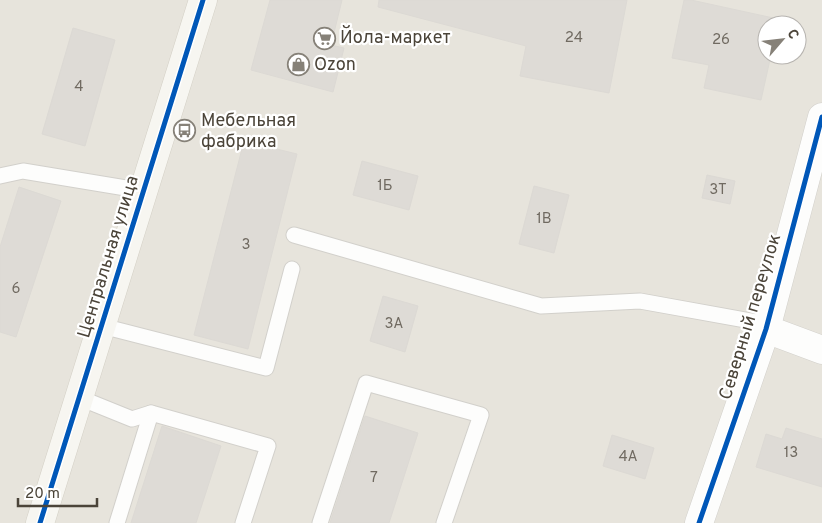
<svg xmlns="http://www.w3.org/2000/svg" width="822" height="523" font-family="Overpass,sans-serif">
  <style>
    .residential { fill: #e7e4dc; fill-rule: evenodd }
    .building { fill: #dedbd6; stroke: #dcd9d4 }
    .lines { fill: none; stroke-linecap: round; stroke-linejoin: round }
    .lane-casing { stroke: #d2d0cb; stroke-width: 17 }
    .street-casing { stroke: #d2d0cb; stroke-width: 29 }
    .secondary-casing { stroke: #d3cfc5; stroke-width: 29 }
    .lane { stroke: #fdfdfc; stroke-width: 15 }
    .street { stroke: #fdfdfc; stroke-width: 28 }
    .secondary { stroke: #f7f6f1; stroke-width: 28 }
    .cycleway-casing { stroke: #fff; stroke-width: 8 }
    .cycleway { stroke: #0057b8; stroke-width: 5 }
    .labels { text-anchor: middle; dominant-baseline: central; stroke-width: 4.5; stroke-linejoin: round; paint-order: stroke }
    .number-label { font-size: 15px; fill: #706a61 }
    .poi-label { font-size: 18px; fill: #4b4439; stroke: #fff; text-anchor: start }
    .street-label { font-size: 18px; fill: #4b4439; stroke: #fff }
  </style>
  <rect width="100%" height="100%" fill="#f4f2ee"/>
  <!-- residential -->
  <path class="residential" d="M 0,0 L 822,0 L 822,523 L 0,523 ZM 767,25 L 797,25 L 797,55 L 767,55 Z"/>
  <!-- building -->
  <g class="building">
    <polygon points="270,0 342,0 331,45 344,48 333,92 251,70"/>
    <polygon points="379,0 627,0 609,93 520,76 526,46 378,7"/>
    <polygon points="684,0 691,0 778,19 777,25 767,25 767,55 771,55 761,100 704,88 709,65 672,58"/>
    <polygon points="73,28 115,40 85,146 42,134"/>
    <polygon points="244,141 297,154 248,349 194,335"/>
    <polygon points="362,161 418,176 409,210 353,195"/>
    <polygon points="707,175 735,181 730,204 702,198"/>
    <polygon points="534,186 569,195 554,253 519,244"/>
    <polygon points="19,187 61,201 16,337 0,332 0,247"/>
    <polygon points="383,296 418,306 405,352 370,341"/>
    <polygon points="365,416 418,433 389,523 330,523"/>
    <polygon points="162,426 221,446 196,523 131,523"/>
    <polygon points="786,428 822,439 822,487 756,467 766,434 782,439"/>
    <polygon points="612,435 654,448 645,479 603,466"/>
  </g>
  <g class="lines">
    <defs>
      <g id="lane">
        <polyline points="0,176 23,171 144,191"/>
        <polyline points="294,235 541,306 640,301 767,324"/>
        <polyline points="102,326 266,368 292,269"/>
        <polyline points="80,398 132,419 151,413 268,446 243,523"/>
        <polyline points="117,523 151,413"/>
        <polyline points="320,523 366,383 481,415 444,523"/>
      </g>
      <g id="street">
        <polyline points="766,329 822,350"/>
        <polyline points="699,523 766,329 822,117"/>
      </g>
      <polyline id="secondary" points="40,523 203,0"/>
    </defs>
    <!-- lane casing -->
    <use href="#lane" class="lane-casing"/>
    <!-- street casing -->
    <use href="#street" class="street-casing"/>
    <!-- secondary casing -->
    <use href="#secondary" class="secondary-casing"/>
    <!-- lane -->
    <use href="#lane" class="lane"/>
    <!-- street -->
    <use href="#street" class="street"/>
    <!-- secondary -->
    <use href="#secondary" class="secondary"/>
    <defs>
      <g id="cycleway">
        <polyline points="40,523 203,0"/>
        <polyline points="699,523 766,329 822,117"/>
      </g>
    </defs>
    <!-- cycleway casing -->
    <use href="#cycleway" class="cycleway-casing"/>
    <!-- cycleway -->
    <use href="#cycleway" class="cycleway"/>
  </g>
  <!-- icons -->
  <defs>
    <symbol id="supermarket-ring" viewBox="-11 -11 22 22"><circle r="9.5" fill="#fff" stroke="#868178" stroke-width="1.5"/><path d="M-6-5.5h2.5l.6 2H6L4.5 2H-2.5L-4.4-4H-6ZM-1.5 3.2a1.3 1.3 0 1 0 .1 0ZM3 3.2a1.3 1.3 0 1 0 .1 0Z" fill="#868178"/></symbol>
    <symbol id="shop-ring" viewBox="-11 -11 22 22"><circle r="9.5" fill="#fff" stroke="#868178" stroke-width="1.5"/><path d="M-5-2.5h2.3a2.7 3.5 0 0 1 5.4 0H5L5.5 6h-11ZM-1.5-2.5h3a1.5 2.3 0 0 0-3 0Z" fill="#868178"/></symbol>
    <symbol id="bus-ring" viewBox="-11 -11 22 22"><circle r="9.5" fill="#fff" stroke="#868178" stroke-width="1.5"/><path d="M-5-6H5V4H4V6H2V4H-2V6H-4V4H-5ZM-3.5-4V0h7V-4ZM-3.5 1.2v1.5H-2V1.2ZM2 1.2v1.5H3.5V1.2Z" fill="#868178"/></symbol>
  </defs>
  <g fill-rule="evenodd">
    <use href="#supermarket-ring" x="312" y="26" width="25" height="25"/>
    <use href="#shop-ring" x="286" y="52" width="25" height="25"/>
    <use href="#bus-ring" x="172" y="118" width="25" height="25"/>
  </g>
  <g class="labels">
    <!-- number labels -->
    <g class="number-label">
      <text x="574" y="38">24</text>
      <text x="721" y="40">26</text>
      <text x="79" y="87">4</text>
      <text x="385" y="186">1Б</text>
      <text x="718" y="190">3Т</text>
      <text x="544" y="219">1В</text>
      <text x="246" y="245">3</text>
      <text x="16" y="289">6</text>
      <text x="394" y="324">3А</text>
      <text x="791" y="453">13</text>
      <text x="628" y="457">4А</text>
      <text x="374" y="478">7</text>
    </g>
    <!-- poi labels -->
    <g class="poi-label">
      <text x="340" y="38">Йола-маркет</text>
      <text x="314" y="65">Ozon</text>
      <text x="201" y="121">Мебельная<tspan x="201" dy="21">фабрика</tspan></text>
    </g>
    <!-- street labels -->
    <g class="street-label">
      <text transform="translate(109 257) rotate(-73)">Центральная улица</text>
      <text transform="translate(751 317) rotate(-73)">Северный переулок</text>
    </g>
  </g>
  <!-- north arrow -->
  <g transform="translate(782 40) rotate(62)"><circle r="24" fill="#ffffff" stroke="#b7b4b0"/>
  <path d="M0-4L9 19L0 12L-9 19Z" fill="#868178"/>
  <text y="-8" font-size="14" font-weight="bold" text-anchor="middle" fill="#4b4439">С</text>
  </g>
  <!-- scale -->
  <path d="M18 498v8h79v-8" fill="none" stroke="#4b4439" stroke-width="2.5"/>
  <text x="25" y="498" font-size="15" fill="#4b4439" stroke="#ffffff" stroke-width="4" paint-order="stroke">20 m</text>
</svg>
